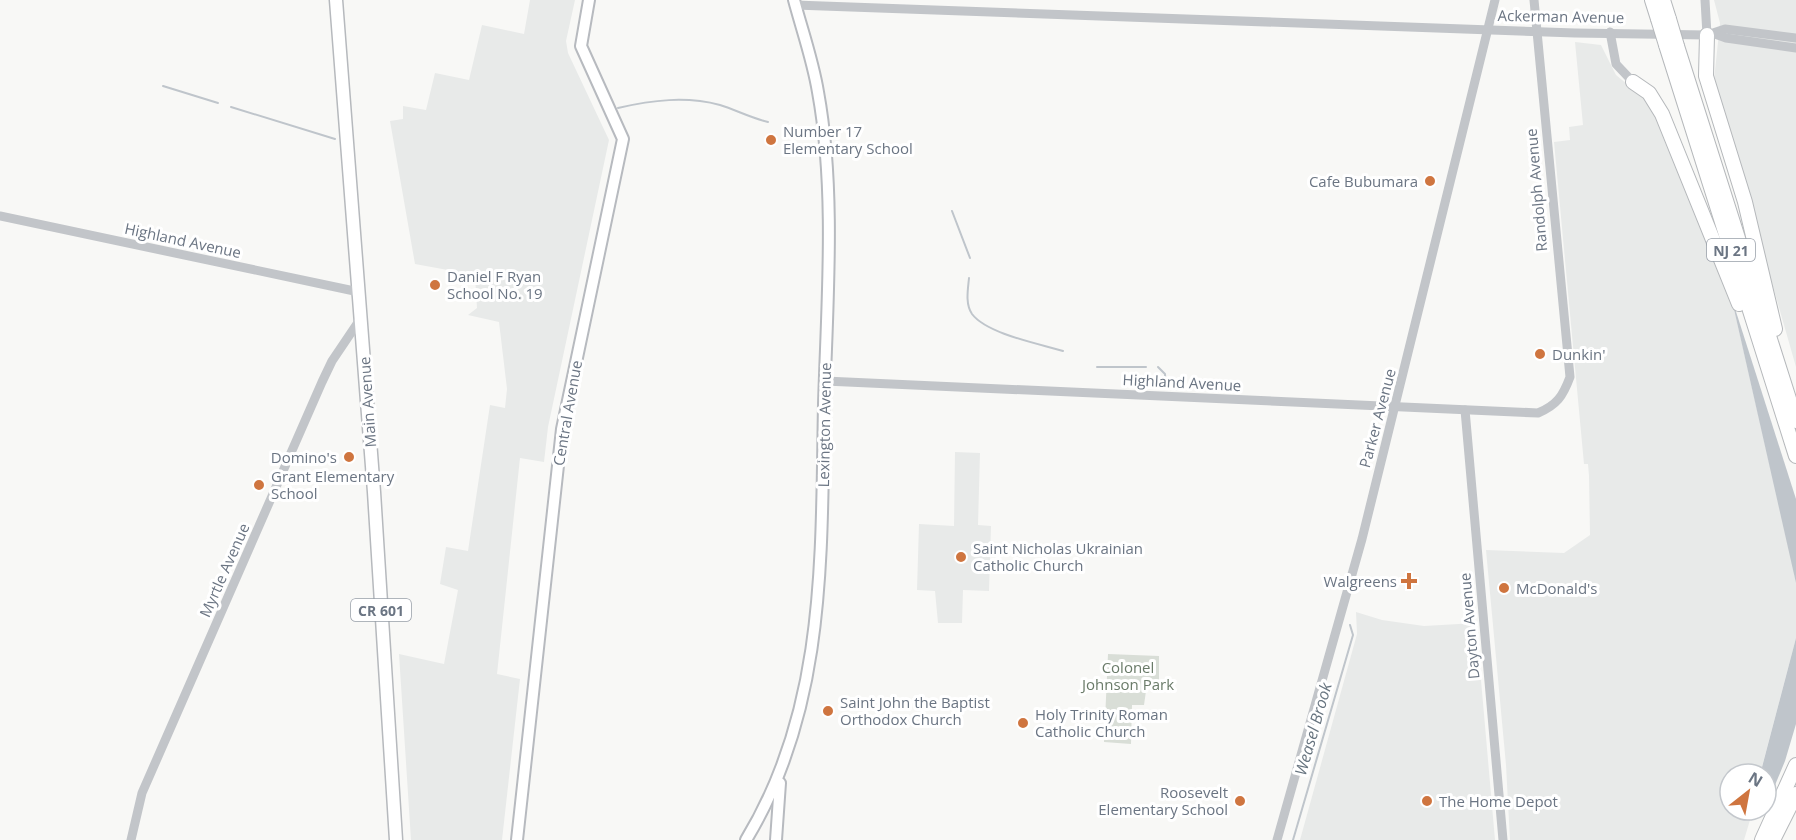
<svg xmlns="http://www.w3.org/2000/svg" width="1796" height="840" font-family="'Open Sans',sans-serif">
  <style>
    .built { fill: #e8eae9 }
    .green { fill: #d9ded7 }
    .water { fill: #bfc5cb }
    .lines { fill: none; stroke-linecap: round; stroke-linejoin: round }
    .stream { stroke: #bfc5cb; stroke-width: 2 }
    .secondary-casing { stroke: #b7babf; stroke-width: 14 }
    .primary-casing { stroke: #b6b9bd; stroke-width: 15 }
    .motorway-casing { stroke: #b5b8bb; stroke-width: 16 }
    .tertiary { stroke: #c2c5c9; stroke-width: 9 }
    .secondary { stroke: #fff; stroke-width: 10 }
    .primary { stroke: #fff; stroke-width: 12 }
    .motorway { stroke: #fff; stroke-width: 14 }
    .motorway-bridge-casing { stroke: #b5b8bb; stroke-width: 16; stroke-linecap: butt }
    .motorway-bridge { stroke: #fff; stroke-width: 14 }
    .poi-dot { fill: #cf753f; stroke: #fff; stroke-width: 2 }
    .labels { text-anchor: middle; dominant-baseline: central; stroke-width: 6; stroke-linejoin: round; paint-order: stroke }
    .shield { fill: #fff; stroke: #979ea8; stroke-width: 1.5 }
    .shield-label { font-size: 14px; font-weight: bold; fill: #6b7583 }
    .street-label { font-size: 15px; fill: #6b7583; stroke: #fff }
    .poi-label { font-size: 15px; fill: #6b7583; stroke: #fff; text-anchor: start }
    .park-label { font-size: 15px; fill: #6a7b69; stroke: #fff }
    .water-label { font-size: 16px; font-style: italic; fill: #67747f; stroke: #fff }
  </style>
  <rect width="100%" height="100%" fill="#f8f8f6"/>
  <!-- built -->
  <g class="built">
    <polygon points="530,0 575,0 566,41 568,53 609,140 548,427 544,462 520,458 497,674 520,679 502,840 411,840 399,654 444,664 458,590 440,584 446,547 468,551 490,405 505,408 507,389 499,322 468,315 477,308 475,275 415,264 390,121 403,119 403,106 426,110 435,73 469,80 482,25 524,34"/>
    <polygon points="1714,0 1796,0 1796,367 1714,80 1720,23"/>
    <polygon points="1575,42 1601,45 1616,75 1650,103 1731,296 1793,566 1796,583 1796,638 1760,774 1730,774 1730,810 1753,810 1744,840 1510,840 1506,765 1486,550 1564,553 1590,535 1589,476 1588,464 1584,464 1554,142 1570,140 1569,127 1583,125"/>
    <polygon points="955,452 980,453 978,525 991,526 989,591 963,590 962,623 938,623 935,591 917,590 919,524 954,526"/>
    <polygon points="1356,612 1382,620 1424,626 1476,623 1495,840 1300,840 1357,634"/>
  </g>
  <!-- green -->
  <polygon class="green" points="1108,654 1159,656 1159,683 1147,684 1144,705 1132,705 1131,744 1104,742"/>
  <!-- water -->
  <g class="water">
    <polygon points="1731,296 1796,499 1796,583"/>
    <polygon points="1796,638 1796,724 1785,761 1766,807 1766,774 1760,774 1761,771"/>
  </g>
  <g class="lines">
    <!-- stream -->
    <g class="stream">
      <polyline points="163,86 218,103"/>
      <polyline points="231,107 335,139"/>
      <path d="M 618,108 C 652,100 686,96 720,105 C 736,110 751,118 768,122"/>
      <polyline points="952,211 970,258"/>
      <path d="M 969,278 C 968,289 965,304 972,314 C 987,334 1040,344 1063,351"/>
      <polyline points="1097,367 1146,367"/>
      <polyline points="1158,367 1165,374 1166,388"/>
      <polyline points="1293,840 1353,635 1350,625"/>
    </g>
    <defs>
      <g id="secondary">
        <polyline points="517,840 562,429 623,139 581,46 589,0"/>
        <path d="M 746,840 C 827,707 821,554 824,404 C 827,304 836,190 818,92 C 813,61 802,30 794,0"/>
        <polyline points="776,840 780,783"/>
      </g>
      <polyline id="primary" points="336,0 374,492 396,840"/>
      <g id="motorway">
        <polyline points="1652,0 1658,19"/>
        <polyline points="1663,0 1669,19"/>
        <polyline points="1707,35 1706,76 1745,202 1775,329"/>
        <polyline points="1666,45 1796,456"/>
        <polyline points="1677,46 1796,421"/>
        <polyline points="1633,82 1649,93 1662,114 1739,304"/>
        <polyline points="1762,840 1796,765"/>
        <polyline points="1773,840 1796,794"/>
      </g>
    </defs>
    <!-- secondary casing -->
    <use href="#secondary" class="secondary-casing"/>
    <!-- primary casing -->
    <use href="#primary" class="primary-casing"/>
    <!-- motorway casing -->
    <use href="#motorway" class="motorway-casing"/>
    <!-- tertiary -->
    <g class="tertiary">
      <polyline points="1705,0 1707,35"/>
      <polyline points="795,5 1575,33 1707,35 1725,29 1796,38"/>
      <polyline points="1610,32 1616,64 1633,82"/>
      <polyline points="1715,34 1726,38 1796,48"/>
      <polyline points="0,216 359,292"/>
      <path d="M 825,381 L 1538,413 C 1557,405 1563,396 1570,377 L 1534,0"/>
      <polyline points="1465,410 1503,840"/>
      <polyline points="131,840 142,793 322,382 332,361 361,318"/>
      <polyline points="1277,840 1362,539 1495,0"/>
    </g>
    <!-- secondary -->
    <use href="#secondary" class="secondary"/>
    <!-- primary -->
    <use href="#primary" class="primary"/>
    <!-- motorway -->
    <use href="#motorway" class="motorway"/>
    <defs>
      <g id="motorway-bridge">
        <polyline points="1658,19 1666,45"/>
        <polyline points="1669,19 1677,46"/>
      </g>
    </defs>
    <!-- motorway-bridge casing -->
    <use href="#motorway-bridge" class="motorway-bridge-casing"/>
    <!-- motorway-bridge -->
    <use href="#motorway-bridge" class="motorway-bridge"/>
  </g>
  <!-- markers -->
  <g class="poi-dot">
    <circle cx="771" cy="140" r="6"/>
    <circle cx="1430" cy="181" r="6"/>
    <circle cx="435" cy="285" r="6"/>
    <circle cx="1540" cy="354" r="6"/>
    <circle cx="349" cy="457" r="6"/>
    <circle cx="259" cy="485" r="6"/>
    <circle cx="961" cy="557" r="6"/>
    <path d="M1406 572h6v6h6v6h-6v6h-6v-6h-6v-6h6z"/>
    <circle cx="1504" cy="588" r="6"/>
    <circle cx="828" cy="711" r="6"/>
    <circle cx="1023" cy="723" r="6"/>
    <circle cx="1240" cy="801" r="6"/>
    <circle cx="1427" cy="801" r="6"/>
  </g>
  <g class="labels">
    <!-- shield labels -->
    <g class="shield">
      <rect x="1707" y="239" width="48" height="22" rx="4.5"/>
      <rect x="351" y="599" width="60" height="22" rx="4.5"/>
    </g>
    <g class="shield-label">
      <text x="1731" y="250">NJ 21</text>
      <text x="381" y="610">CR 601</text>
    </g>
    <!-- street labels -->
    <g class="street-label">
      <text transform="translate(1561 16) rotate(1)">Ackerman Avenue</text>
      <text transform="translate(1536 190) rotate(-95)">Randolph Avenue</text>
      <text transform="translate(183 240) rotate(12)">Highland Avenue</text>
      <text transform="translate(1182 382) rotate(3)">Highland Avenue</text>
      <text transform="translate(367 402) rotate(-94)">Main Avenue</text>
      <text transform="translate(567 413) rotate(-80)">Central Avenue</text>
      <text transform="translate(1377 418) rotate(-75)">Parker Avenue</text>
      <text transform="translate(824 425) rotate(-89)">Lexington Avenue</text>
      <text transform="translate(224 570) rotate(-66)">Myrtle Avenue</text>
      <text transform="translate(1469 626) rotate(-95)">Dayton Avenue</text>
    </g>
    <!-- poi labels -->
    <g class="poi-label">
      <text x="783" y="131">Number 17<tspan x="783" dy="17">Elementary School</tspan></text>
      <text x="1418" y="181" text-anchor="end">Cafe Bubumara</text>
      <text x="447" y="276">Daniel F Ryan<tspan x="447" dy="17">School No. 19</tspan></text>
      <text x="1552" y="354">Dunkin'</text>
      <text x="337" y="457" text-anchor="end">Domino's</text>
      <text x="271" y="476">Grant Elementary<tspan x="271" dy="17">School</tspan></text>
      <text x="973" y="548">Saint Nicholas Ukrainian<tspan x="973" dy="17">Catholic Church</tspan></text>
      <text x="1397" y="581" text-anchor="end">Walgreens</text>
      <text x="1516" y="588">McDonald's</text>
      <text x="840" y="702">Saint John the Baptist<tspan x="840" dy="17">Orthodox Church</tspan></text>
      <text x="1035" y="714">Holy Trinity Roman<tspan x="1035" dy="17">Catholic Church</tspan></text>
      <text x="1228" y="792" text-anchor="end">Roosevelt<tspan x="1228" dy="17">Elementary School</tspan></text>
      <text x="1439" y="801">The Home Depot</text>
    </g>
    <!-- park labels -->
    <g class="park-label">
      <text x="1128" y="667">Colonel<tspan x="1128" dy="17">Johnson Park</tspan></text>
    </g>
    <!-- water labels -->
    <g class="water-label">
      <text transform="translate(1313 729) rotate(-74)">Weasel Brook</text>
    </g>
  </g>
  <!-- north arrow -->
  <g transform="translate(1748 792) rotate(31)"><circle r="28" fill="#ffffff" stroke="#c4c8cd" stroke-width="1.5"/>
  <path d="M0-4.5L10 22L0 15L-10 22Z" fill="#cf753f"/>
  <text y="-9" font-size="16" font-weight="bold" text-anchor="middle" fill="#6b7583">N</text>
  </g>
</svg>
